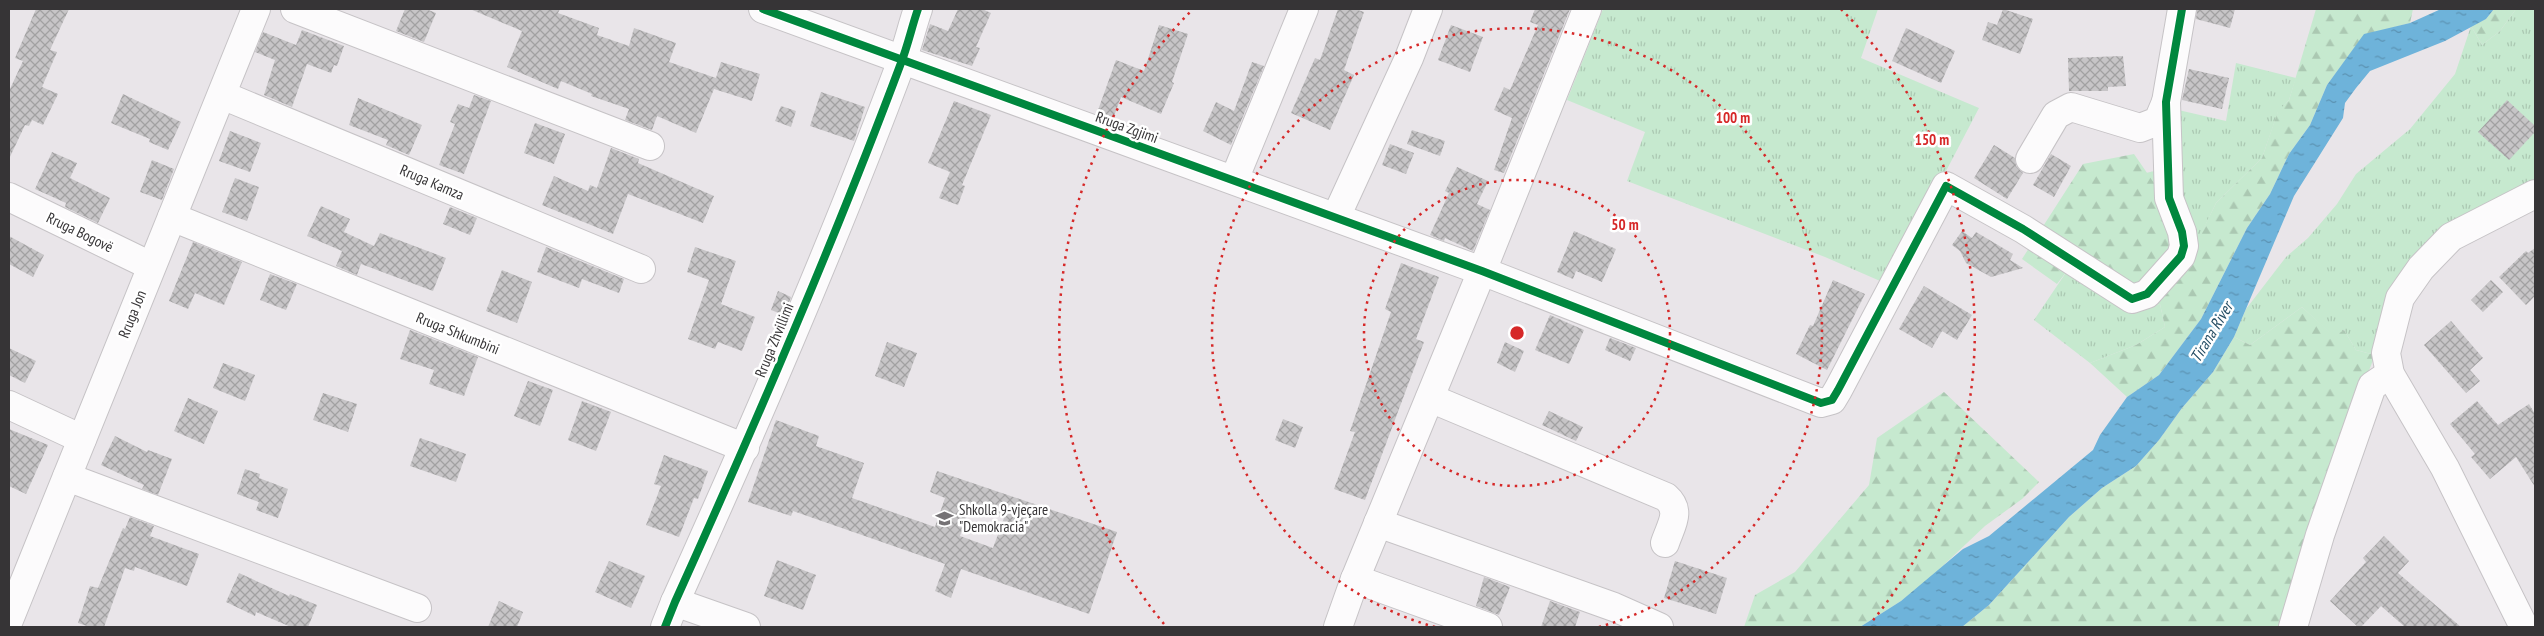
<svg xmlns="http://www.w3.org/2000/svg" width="2544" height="636" font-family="'PT Sans Narrow',sans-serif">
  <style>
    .grass { fill: url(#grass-tufts) }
    .forest { fill: url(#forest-firs) }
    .water { fill: url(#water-ripples) }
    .building { fill: url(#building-cross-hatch); fill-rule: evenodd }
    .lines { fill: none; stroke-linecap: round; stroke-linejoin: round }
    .minor-casing { stroke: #c6c3c6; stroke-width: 30 }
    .minor { stroke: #fcfbfc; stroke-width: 28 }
    .cycleway-casing { stroke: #fff; stroke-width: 11 }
    .cycleway { stroke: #00873e; stroke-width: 8 }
    .ring { fill: none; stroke: #d62828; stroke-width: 2.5; stroke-dasharray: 2.5 5 }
    .labels { text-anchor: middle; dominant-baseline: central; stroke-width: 5; stroke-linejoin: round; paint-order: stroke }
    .street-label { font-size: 15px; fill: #363436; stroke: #fff }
    .poi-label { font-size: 15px; fill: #363436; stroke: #fff; text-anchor: start }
    .water-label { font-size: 16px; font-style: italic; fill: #224b62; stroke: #fff }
    .centre { fill: #d62828; stroke: #fff; stroke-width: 2.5 }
    .ring-label { font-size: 15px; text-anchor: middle; font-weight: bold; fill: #d62828; stroke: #fff; stroke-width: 5; stroke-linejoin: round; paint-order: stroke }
  </style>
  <defs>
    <pattern id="grass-tufts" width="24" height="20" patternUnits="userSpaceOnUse" patternTransform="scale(1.25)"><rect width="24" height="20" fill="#c6e9cf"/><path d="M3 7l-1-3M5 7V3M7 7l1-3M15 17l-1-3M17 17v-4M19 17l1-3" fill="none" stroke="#abc8b2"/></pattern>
    <pattern id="forest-firs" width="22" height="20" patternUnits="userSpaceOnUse" patternTransform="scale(1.25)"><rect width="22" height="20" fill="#c6e9cf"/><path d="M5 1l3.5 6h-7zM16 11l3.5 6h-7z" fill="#abc8b2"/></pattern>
    <pattern id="water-ripples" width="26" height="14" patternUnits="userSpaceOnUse" patternTransform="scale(1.25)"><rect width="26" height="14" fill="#6eb3da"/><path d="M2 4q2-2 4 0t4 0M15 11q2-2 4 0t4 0" fill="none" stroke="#5b92b2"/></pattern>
    <pattern id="building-cross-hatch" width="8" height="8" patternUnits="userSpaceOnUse" patternTransform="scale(1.25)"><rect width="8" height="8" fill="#c7c5c7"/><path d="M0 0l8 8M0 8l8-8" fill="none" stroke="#a2a1a2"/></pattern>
  </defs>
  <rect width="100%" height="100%" fill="#e9e5e9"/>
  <!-- grass -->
  <g class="grass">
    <polygon points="1603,9 1878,9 1861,58 1979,108 1887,284 1825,257 1627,181 1645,132 1567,100"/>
    <path d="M 2516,9 L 2535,9 L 2535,181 C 2479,207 2411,238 2387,299 C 2380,316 2379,338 2375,355 L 2356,350 L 2344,330 L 2334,337 L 2302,307 L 2250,345 L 2234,337 L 2246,309 L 2286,257 L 2308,238 L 2337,204 L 2356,174 L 2410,129 L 2455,74 L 2471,26 L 2482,45 L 2500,31 Z"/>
    <polygon points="2236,63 2296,78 2289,100 2278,112 2262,158 2216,203 2196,245 2146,173 2179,165 2174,109 2226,121"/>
    <polygon points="2067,271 2141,308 2160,304 2165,327 2136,345 2090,363 2034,320"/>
  </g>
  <!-- forest -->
  <g class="forest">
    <polygon points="2316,9 2413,9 2410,23 2364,35 2327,85 2310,125 2289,154 2270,194 2247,228 2201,319 2159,375 2127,397 2090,363 2136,345 2165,327 2160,304 2141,308 2067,271 2057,284 2022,259 2083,164 2134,154 2196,244 2216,203 2262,158 2278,111 2289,100"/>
    <polygon points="2494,9 2516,9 2500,31 2482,45 2471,26 2486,19"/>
    <polygon points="2302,307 2334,336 2344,330 2356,350 2375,355 2306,534 2278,627 1962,627 1989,605 2069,517 2102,488 2136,466 2159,440 2182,408 2213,372 2234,337 2250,345"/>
    <polygon points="1944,392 2039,482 2022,499 1985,526 1929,579 1901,601 1860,627 1744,627 1755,595 1795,572 1869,485 1877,438"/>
  </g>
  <!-- water -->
  <polygon class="water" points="2441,9 2494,9 2486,19 2445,41 2370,71 2356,88 2345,103 2343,118 2294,196 2234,337 2213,372 2182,408 2159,440 2136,466 2102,488 2069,517 1989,605 1962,627 1860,627 1901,601 1963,549 1989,536 2093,450 2100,435 2127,397 2159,375 2201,319 2247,228 2270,194 2289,154 2310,125 2327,85 2364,34 2410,23"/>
  <!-- building -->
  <g class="building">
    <polygon points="36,9 69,9 50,50 57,52 42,87 58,94 43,125 32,120 29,126 25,125 9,159 9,91 23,61 15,58"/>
    <polygon points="405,9 426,9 436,13 424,42 396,31"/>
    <polygon points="470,9 560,9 558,13 599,28 597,35 629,46 634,28 676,43 669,62 716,78 721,62 760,74 752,101 714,89 696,133 657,116 652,130 625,120 629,109 591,96 592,94 561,81 558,89 507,67 522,31"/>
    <polygon points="958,9 982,9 991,13 976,47 980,48 972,66 922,50 930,24 948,31"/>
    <polygon points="1338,9 1355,9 1364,12 1344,70 1354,75 1330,130 1291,113 1315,58 1320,60"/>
    <polygon points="1535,9 1570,9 1504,173 1494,170 1512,118 1494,110 1504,87 1510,90 1538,25 1530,22"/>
    <polygon points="2003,9 2033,19 2020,54 1982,40 1988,22 1997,25"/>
    <polygon points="2197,9 2235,9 2230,28 2196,19"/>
    <polygon points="1159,25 1188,34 1172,82 1174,83 1161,114 1121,97 1113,119 1097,113 1116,60 1144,71"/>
    <polygon points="1451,25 1483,37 1470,72 1438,60"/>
    <polygon points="1906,28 1955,51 1941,83 1892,61"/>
    <polygon points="302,30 344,46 337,66 334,65 331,73 307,64 292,107 264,95 275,60 255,52 263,32 296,45"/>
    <polygon points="2123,56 2126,86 2108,87 2108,91 2069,91 2068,58"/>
    <polygon points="1252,62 1264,66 1231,145 1203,131 1216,102 1234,111"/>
    <polygon points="2189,69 2229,78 2222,109 2182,100"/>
    <polygon points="821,92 865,107 854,141 810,126"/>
    <polygon points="123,94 181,122 168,150 149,142 150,139 111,123"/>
    <polygon points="474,95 491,101 464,174 439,165 455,124 450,122 458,104 469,108"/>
    <polygon points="358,98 422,125 409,155 386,145 388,140 349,125"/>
    <polygon points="2507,100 2535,126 2535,132 2509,160 2478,132"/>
    <polygon points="954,101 991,115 962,185 965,186 958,205 939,198 950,172 928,163"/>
    <polygon points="781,106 796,111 791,127 775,121"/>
    <polygon points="535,123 565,134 554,164 524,153"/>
    <polygon points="1412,130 1445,141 1440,156 1407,144"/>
    <polygon points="230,131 261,143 250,172 219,161"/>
    <polygon points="1390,144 1414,153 1406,174 1382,165"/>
    <polygon points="1994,145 2015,158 2016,166 2023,173 2007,199 1974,178"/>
    <polygon points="611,148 639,159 638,163 714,196 703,223 628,194 613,234 542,205 554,176 588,191 590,185 597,188"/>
    <polygon points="52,152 77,163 70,178 110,198 98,223 65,207 66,203 35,189"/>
    <polygon points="2051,154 2071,166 2054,197 2033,185"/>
    <polygon points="152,160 174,169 162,200 140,192"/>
    <polygon points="1457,167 1488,181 1477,204 1490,210 1473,251 1445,238 1444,241 1430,235 1449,193 1445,191"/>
    <polygon points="235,178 259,187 247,221 222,212"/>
    <polygon points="321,206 350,219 344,232 374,246 380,233 446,258 433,291 361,264 357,275 336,266 342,251 307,236"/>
    <polygon points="450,207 477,218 470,235 443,224"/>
    <polygon points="1574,231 1616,249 1602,282 1576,271 1573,279 1557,272"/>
    <polygon points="1962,231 1972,238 1976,232 2013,254 2010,260 2023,268 1991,277 1966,263 1960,251 1952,245"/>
    <polygon points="9,236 44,255 33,277 9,264"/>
    <polygon points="193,242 242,262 224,305 195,293 188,309 169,301"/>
    <polygon points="546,247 624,279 619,293 582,279 579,288 537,272"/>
    <polygon points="695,247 736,261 721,304 755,317 742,351 718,342 715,349 688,339 709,280 687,272"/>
    <polygon points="2535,248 2535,296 2526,305 2499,277 2526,251 2528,253"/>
    <polygon points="1401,263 1439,277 1416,339 1424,342 1365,500 1334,489 1355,432 1350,431 1391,312 1385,309"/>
    <polygon points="502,270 532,282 517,323 486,311"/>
    <polygon points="270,274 297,284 286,310 260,300"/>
    <polygon points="1833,280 1865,294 1827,370 1796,354 1810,325 1813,326"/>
    <polygon points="2491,280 2503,292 2483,312 2471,300"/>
    <polygon points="1924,286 1972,315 1957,340 1942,331 1932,348 1899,329"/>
    <polygon points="778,291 791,297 784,315 771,310"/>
    <polygon points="1550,315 1584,330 1569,364 1535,350"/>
    <polygon points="2451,321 2483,358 2470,370 2480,381 2466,393 2424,345"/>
    <polygon points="410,330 478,357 464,396 429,384 434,370 400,359"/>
    <polygon points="1610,338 1636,348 1630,361 1605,350"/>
    <polygon points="887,342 917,353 904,387 875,376"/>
    <polygon points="1505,342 1524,351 1515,372 1497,363"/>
    <polygon points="9,348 36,361 25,383 9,375"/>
    <polygon points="223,363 255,375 245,401 213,388"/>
    <polygon points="528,381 553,390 540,426 514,416"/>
    <polygon points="323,393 357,404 348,432 313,420"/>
    <polygon points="188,398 218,411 204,444 174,431"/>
    <polygon points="582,401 611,412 596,451 568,440"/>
    <polygon points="2477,401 2498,425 2529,404 2535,414 2535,487 2516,457 2490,479 2471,457 2475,454 2450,424"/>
    <polygon points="1549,411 1583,427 1576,441 1542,425"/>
    <polygon points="1283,419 1303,427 1295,448 1275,440"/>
    <path d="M 776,420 L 819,436 L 816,446 L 864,463 L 852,498 L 935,527 L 945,498 L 930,492 L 937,471 L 1117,532 L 1089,614 L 961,569 L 951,598 L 935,591 L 945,564 L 793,511 L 791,516 L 748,502 ZM 970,507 L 1004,518 L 993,548 L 960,536 Z"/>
    <polygon points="9,429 48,445 26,494 9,486"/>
    <polygon points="115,436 147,452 148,450 172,459 158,495 142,489 144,485 101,465"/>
    <polygon points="420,438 466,454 456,482 410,466"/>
    <polygon points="664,455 708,471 698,499 694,498 679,537 646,525 661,486 654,484"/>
    <polygon points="245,469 260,474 259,478 288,489 278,518 256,510 259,502 237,494"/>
    <polygon points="130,517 154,526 150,536 199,554 187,586 135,567 134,571 125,568 104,627 90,627 78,623 90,586 98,588 123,528 125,529"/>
    <polygon points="2384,536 2409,561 2398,573 2461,627 2405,627 2381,606 2361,627 2358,627 2330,601 2366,562 2363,558"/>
    <polygon points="777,560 816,575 803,610 764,596"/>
    <polygon points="609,561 645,576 631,608 595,592"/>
    <polygon points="1675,561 1727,578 1716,614 1664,598"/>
    <polygon points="239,573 289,596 290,594 317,605 308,627 291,627 256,612 255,616 226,602"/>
    <polygon points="1484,577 1510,587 1499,615 1476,606"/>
    <polygon points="499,601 523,612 517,627 488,627"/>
    <polygon points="1550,601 1580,612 1575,627 1541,627"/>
  </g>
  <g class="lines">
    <defs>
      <g id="minor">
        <polyline points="295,9 650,146"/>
        <polyline points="763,9 1482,271 1821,403 1832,400 1838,390 1946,186 2023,229 2132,299 2147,294 2181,256 2184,246 2182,232 2169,198 2166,102 2182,9"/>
        <polyline points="222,95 641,269"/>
        <polyline points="2030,159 2056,115 2071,107 2140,128 2158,121 2166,102"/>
        <polyline points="1234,180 1304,9"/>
        <polyline points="9,197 151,266"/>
        <polyline points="172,217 745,448"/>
        <polyline points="1336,217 1409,58 1428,9"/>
        <path d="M 1430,398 L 1666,497 C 1682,511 1671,525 1665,543"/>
        <polyline points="9,405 82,439"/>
        <polyline points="67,477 417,608"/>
        <polyline points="1378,523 1614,607 1659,627"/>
        <polyline points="1355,579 1488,627"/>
        <polyline points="675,602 746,627"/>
        <polyline points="9,620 256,9"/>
        <path d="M 665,627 L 675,602 C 755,425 833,245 901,63 C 908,45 912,26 918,9"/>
        <polyline points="1338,627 1355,579 1482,271 1587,9"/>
        <polyline points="2293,627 2320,535 2372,386 2390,374"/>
        <polyline points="2524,627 2445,468 2390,374 2386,353 2400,298 2421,268 2451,237 2535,194"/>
      </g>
    </defs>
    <!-- minor casing -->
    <use href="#minor" class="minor-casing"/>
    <!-- minor -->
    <use href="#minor" class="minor"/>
    <defs>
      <g id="cycleway">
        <polyline points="763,9 1482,271 1821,403 1832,400 1838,390 1946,186 2023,229 2132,299 2147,294 2181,256 2184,246 2182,232 2169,198 2166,102 2182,9"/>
        <path d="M 665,627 L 675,602 C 755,425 833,245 901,63 C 908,45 912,26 918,9"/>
      </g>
    </defs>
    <!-- cycleway casing -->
    <use href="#cycleway" class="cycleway-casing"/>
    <!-- cycleway -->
    <use href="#cycleway" class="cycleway"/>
  </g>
  <!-- distance rings -->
  <g class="ring">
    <circle cx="1517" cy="333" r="153"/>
    <path d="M1435 627A305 305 0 1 1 1599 627"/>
    <path d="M1164 624A458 458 0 0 1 1193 9M1841 9A458 458 0 0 1 1870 624"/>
  </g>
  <!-- icons -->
  <defs>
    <symbol id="school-bare" viewBox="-9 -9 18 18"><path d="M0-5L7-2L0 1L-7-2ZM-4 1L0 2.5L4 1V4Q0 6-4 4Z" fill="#757275" stroke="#fff" stroke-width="2.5" paint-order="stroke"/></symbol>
  </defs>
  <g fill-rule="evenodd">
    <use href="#school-bare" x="932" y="506" width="25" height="25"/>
  </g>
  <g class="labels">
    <!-- street labels -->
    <g class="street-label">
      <text transform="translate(1127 127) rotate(20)">Rruga Zgjimi</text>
      <text transform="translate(432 182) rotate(23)">Rruga Kamza</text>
      <text transform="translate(80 232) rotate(26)">Rruga Bogovë</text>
      <text transform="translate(132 314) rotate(-68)">Rruga Jon</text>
      <text transform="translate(458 333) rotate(22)">Rruga Shkumbini</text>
      <text transform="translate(774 340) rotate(-68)">Rruga Zhvillimi</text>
    </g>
    <!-- poi labels -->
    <g class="poi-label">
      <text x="959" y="509">Shkolla 9-vjeçare<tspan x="959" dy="17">"Demokracia"</tspan></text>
    </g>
    <!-- water labels -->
    <g class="water-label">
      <text transform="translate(2211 332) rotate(-59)">Tirana River</text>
    </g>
  </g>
  <circle cx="1517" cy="333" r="8" class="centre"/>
  <g class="ring-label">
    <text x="1733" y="123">100 m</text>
    <text x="1932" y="145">150 m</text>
    <text x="1625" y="230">50 m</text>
  </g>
  <!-- border -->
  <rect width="2544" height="636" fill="none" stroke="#363436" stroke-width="20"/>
</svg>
